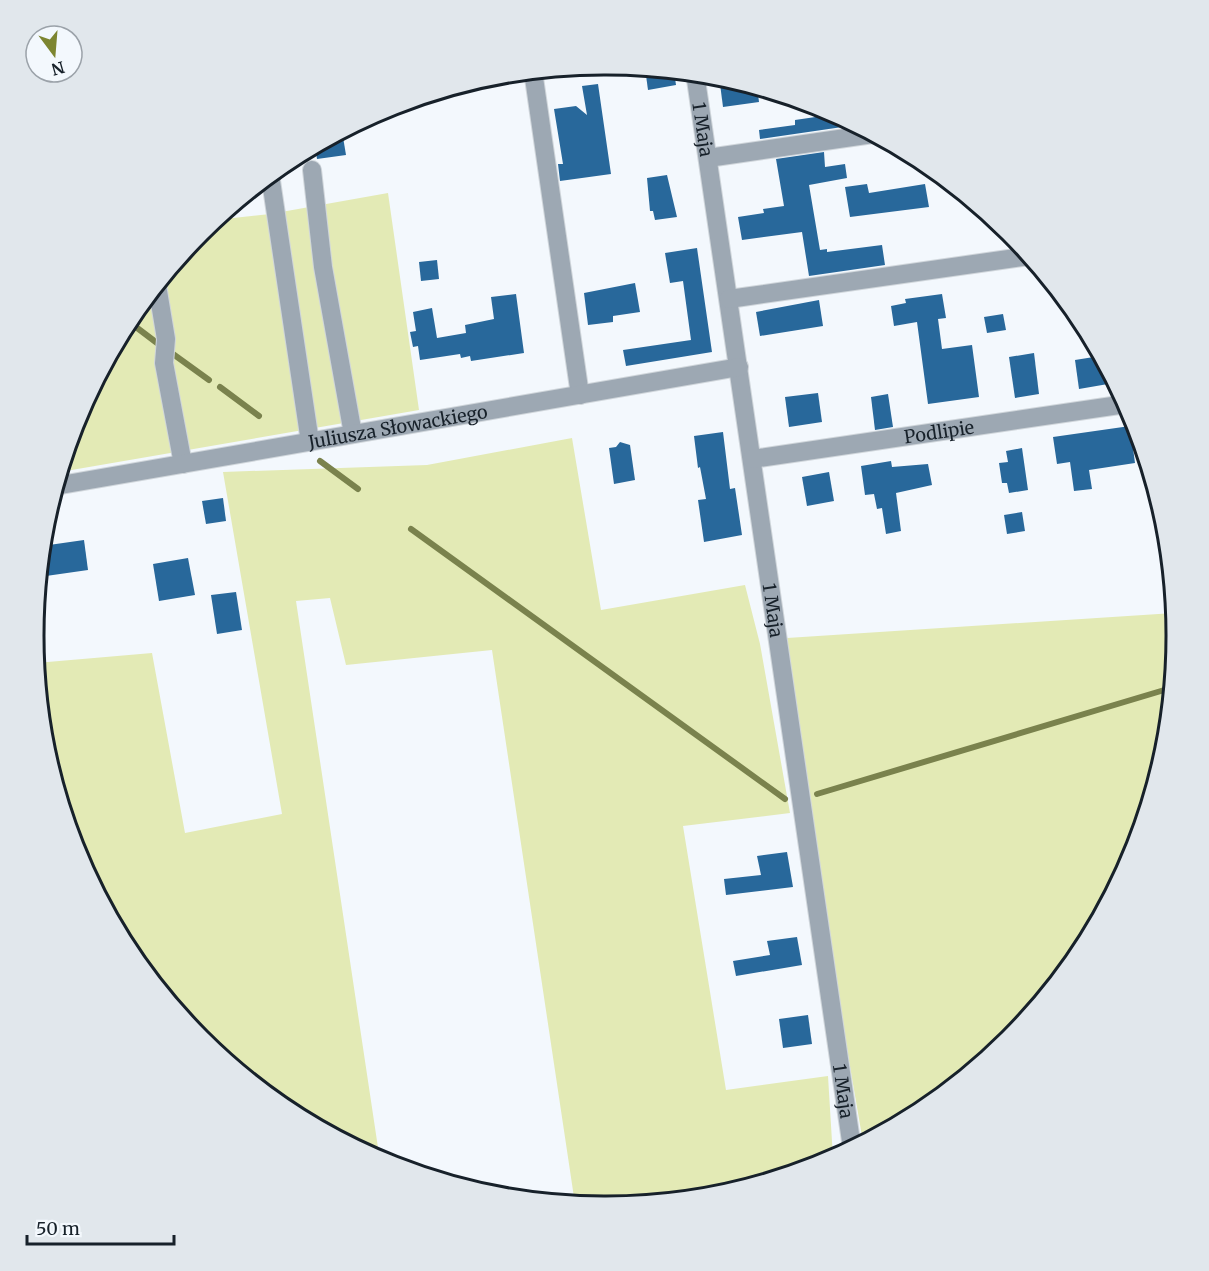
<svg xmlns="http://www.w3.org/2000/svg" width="1209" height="1271" font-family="Merriweather,serif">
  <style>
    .green { fill: #e3eab5 }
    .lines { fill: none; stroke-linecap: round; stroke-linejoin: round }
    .stream { stroke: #7a824d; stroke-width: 6 }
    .building { fill: #28689b }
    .minor-casing { stroke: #d0d6db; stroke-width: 20 }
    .minor { stroke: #9da8b3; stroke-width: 18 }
    .labels { text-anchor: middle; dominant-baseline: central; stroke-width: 6; stroke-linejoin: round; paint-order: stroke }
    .street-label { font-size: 18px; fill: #17212a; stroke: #f3f8fd }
    .rim { fill: none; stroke: #17212a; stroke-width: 3 }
  </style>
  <rect width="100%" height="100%" fill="#f3f8fd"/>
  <!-- green -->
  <g class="green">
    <polygon points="388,193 419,410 60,472 77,416 130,318 201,231 215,220 270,214"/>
    <polygon points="572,438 601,610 745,585 760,644 790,813 683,826 726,1090 828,1076 833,1158 716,1196 604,1207 575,1204 492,650 346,665 330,598 296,601 380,1161 287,1110 200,1039 129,953 76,854 44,747 36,663 152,653 185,833 282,814 223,472 427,465"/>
    <polygon points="1174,613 1176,636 1165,747 1132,855 1079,953 1008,1040 922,1111 863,1142 842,1020 787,638"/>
  </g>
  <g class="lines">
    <!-- stream -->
    <g class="stream">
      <polyline points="128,321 161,346"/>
      <polyline points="173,354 209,380"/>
      <polyline points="220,387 259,416"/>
      <polyline points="320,461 358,489"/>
      <polyline points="411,529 785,799"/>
      <polyline points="817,794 1171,688"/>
    </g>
  </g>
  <!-- building -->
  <g class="building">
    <polygon points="645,68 674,71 676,85 648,90"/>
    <polygon points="719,76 757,87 759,102 723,107"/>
    <polygon points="598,84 611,174 560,181 558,164 563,164 554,109 576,106 587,115 582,86"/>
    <polygon points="836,114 856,125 760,139 759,130 795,125 795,120"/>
    <polygon points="342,131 346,155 317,159 315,145"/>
    <polygon points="824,152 825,167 845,164 847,178 809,185 820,250 827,249 827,252 882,245 885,265 809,276 802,232 742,240 738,217 764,213 763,209 784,206 776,159"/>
    <polygon points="667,175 677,217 655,220 653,211 650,211 647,178"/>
    <polygon points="867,184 869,193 925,184 929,207 850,217 845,187"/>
    <polygon points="697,248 712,352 626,366 623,350 691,340 683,281 670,283 665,253"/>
    <polygon points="437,260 439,279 421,281 419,262"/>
    <polygon points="635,283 640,312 613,316 613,322 588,325 584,293"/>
    <polygon points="516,294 524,353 471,361 470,356 461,358 460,354 420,360 418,346 413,347 410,332 416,331 413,312 432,308 437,338 466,333 465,325 494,319 491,297"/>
    <polygon points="942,294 946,318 938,319 942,349 972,345 979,397 928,404 917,322 894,326 891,306 906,303 905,299"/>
    <polygon points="819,300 823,326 760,336 756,312"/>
    <polygon points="1003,314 1006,330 987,333 984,317"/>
    <polygon points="1034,353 1039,394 1015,398 1009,357"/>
    <polygon points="1100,356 1106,367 1108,384 1079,389 1075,360"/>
    <polygon points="818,393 822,422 789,427 785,397"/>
    <polygon points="888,394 893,427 875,430 871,397"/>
    <polygon points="1130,426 1135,463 1089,470 1092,489 1074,491 1070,462 1057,464 1053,437"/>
    <polygon points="723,432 730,489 735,488 742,535 704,542 698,500 706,499 700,467 698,468 694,436"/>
    <polygon points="620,442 630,445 635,480 614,484 609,448 616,447"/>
    <polygon points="1022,448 1028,490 1009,493 1007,483 1002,483 999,463 1008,462 1006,451"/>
    <polygon points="891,461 892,467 928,464 932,485 896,493 901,531 886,534 882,508 877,509 874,494 865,495 861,466"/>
    <polygon points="829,472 834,501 807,506 802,477"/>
    <polygon points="223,498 226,521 206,524 202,501"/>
    <polygon points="1022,512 1025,531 1007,534 1004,515"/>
    <polygon points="84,540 88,570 39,577 42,546"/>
    <polygon points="188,558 195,595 159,601 153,564"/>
    <polygon points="236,592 242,630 217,634 211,595"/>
    <polygon points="787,852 793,887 726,895 724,879 761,875 757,856"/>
    <polygon points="797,937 802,965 736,976 733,961 770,955 767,941"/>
    <polygon points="808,1015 812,1044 783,1048 779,1019"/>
  </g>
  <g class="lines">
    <defs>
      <g id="minor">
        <polyline points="533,71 580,395"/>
        <path id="s1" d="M 695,73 L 852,1148"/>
        <polyline points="708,158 873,134"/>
        <polyline points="312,170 323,267 353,434"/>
        <polyline points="270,174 310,442"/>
        <polyline points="157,285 166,339 164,363 183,464"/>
        <polyline points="729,299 1029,256"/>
        <path id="s2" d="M 752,459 L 1126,404"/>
        <path id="s3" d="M 55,486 L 739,367"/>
      </g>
    </defs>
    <!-- minor casing -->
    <use href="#minor" class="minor-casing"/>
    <!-- minor -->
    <use href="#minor" class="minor"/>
  </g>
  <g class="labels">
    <!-- street labels -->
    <g class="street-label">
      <text stroke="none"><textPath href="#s1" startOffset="57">1 Maja</textPath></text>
      <text stroke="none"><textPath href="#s3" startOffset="348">Juliusza Słowackiego</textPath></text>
      <text stroke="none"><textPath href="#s2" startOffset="189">Podlipie</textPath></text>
      <text stroke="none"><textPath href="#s1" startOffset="543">1 Maja</textPath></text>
      <text stroke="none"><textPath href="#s1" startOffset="1029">1 Maja</textPath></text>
    </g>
  </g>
  <!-- crop -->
  <path d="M0 0H1209V1271H0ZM604 75H606A560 560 0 0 1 1166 635V636A560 560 0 0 1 606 1196H604A560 560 0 0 1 44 636V635A560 560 0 0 1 604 75Z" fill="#e1e7ec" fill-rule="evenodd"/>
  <path class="rim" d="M604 75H606A560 560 0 0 1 1166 635V636A560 560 0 0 1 606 1196H604A560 560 0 0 1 44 636V635A560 560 0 0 1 604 75Z"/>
  <!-- north arrow -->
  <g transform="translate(54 54) rotate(164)"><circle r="28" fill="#f3f8fd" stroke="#9ba2a9" stroke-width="1.5"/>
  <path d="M0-4.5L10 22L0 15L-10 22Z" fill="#7d8530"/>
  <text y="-9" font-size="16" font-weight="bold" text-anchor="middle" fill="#17212a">N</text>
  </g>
  <!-- scale -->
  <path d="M27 1235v9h147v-9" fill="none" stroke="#17212a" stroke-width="3"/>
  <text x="36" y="1235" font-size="18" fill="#17212a" stroke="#f3f8fd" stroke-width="4.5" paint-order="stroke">50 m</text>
</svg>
